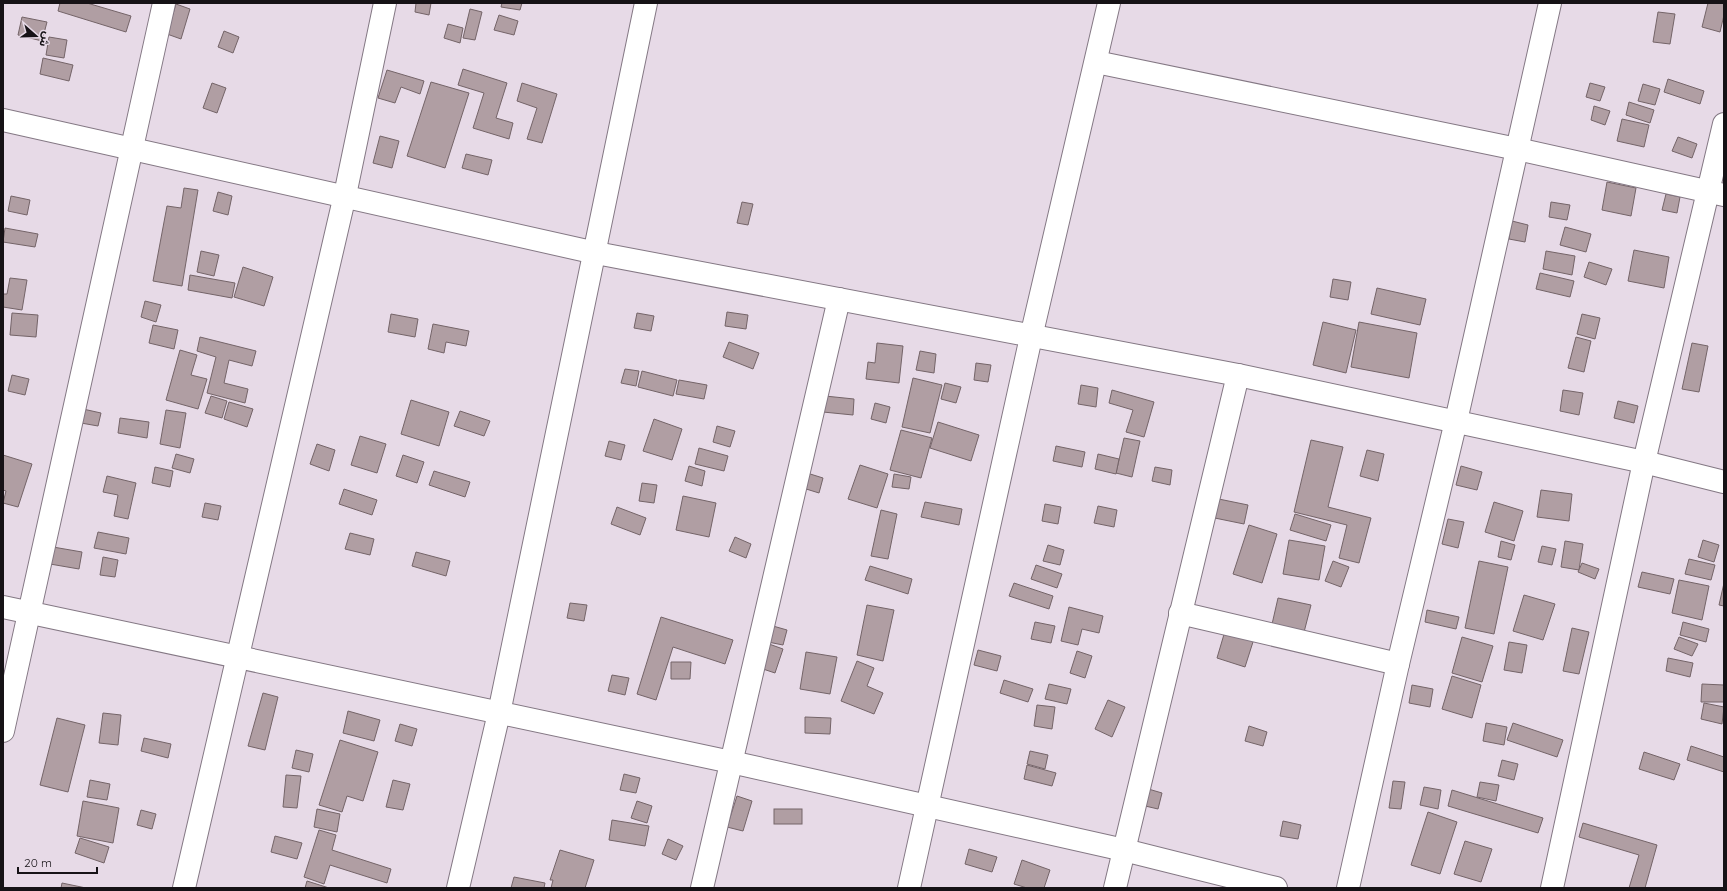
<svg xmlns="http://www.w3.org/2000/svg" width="1727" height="891" font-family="Quicksand,'Noto Sans Arabic',sans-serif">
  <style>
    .building { fill: #b09ea3; stroke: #746468 }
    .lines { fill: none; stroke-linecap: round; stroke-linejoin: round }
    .minor-casing { stroke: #847884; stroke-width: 24 }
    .minor { stroke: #fff; stroke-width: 22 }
  </style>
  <rect width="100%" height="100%" fill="#e7dae7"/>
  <!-- building -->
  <g class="building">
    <polygon points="60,3 87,3 131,16 126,32 58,11"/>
    <polygon points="416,3 431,3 429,15 415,12"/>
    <polygon points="502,3 522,3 520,10 501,7"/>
    <polygon points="1708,3 1724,3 1724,15 1720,32 1702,27"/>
    <polygon points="176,4 190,9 181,39 167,34"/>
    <polygon points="470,9 482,12 475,40 463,38"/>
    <polygon points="1658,12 1675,14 1670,44 1653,42"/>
    <polygon points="499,15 518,21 514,35 494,30"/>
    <polygon points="22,17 47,22 42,41 18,35"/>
    <polygon points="448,24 463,28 460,43 444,38"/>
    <polygon points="224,31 239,37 233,53 218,47"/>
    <polygon points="49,37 67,40 64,58 46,55"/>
    <polygon points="43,58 73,65 69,81 40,74"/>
    <polygon points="463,69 507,83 496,118 513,123 509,139 473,128 484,93 458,85"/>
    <polygon points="387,70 424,81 420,94 401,87 395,103 378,98"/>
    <polygon points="1668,79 1704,91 1700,104 1664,92"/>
    <polygon points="431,82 469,93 445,168 407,156"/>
    <polygon points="212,83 226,88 217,113 203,108"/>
    <polygon points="522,83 557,94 542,143 527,139 537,108 517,101"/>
    <polygon points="1590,83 1605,87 1600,101 1586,97"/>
    <polygon points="1643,84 1660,89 1655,105 1638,101"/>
    <polygon points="1629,102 1654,110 1650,123 1626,115"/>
    <polygon points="1594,106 1610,111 1605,125 1591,120"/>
    <polygon points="1622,119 1649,125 1644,147 1617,141"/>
    <polygon points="380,136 399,141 392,168 373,163"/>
    <polygon points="1678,137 1697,144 1692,158 1672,151"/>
    <polygon points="466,154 492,160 488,175 462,168"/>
    <polygon points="1607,182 1636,188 1631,216 1602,210"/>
    <polygon points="184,188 198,190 182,286 153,281 167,206 181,208"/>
    <polygon points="218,192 232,196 228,215 213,211"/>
    <polygon points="1666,194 1680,197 1677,213 1662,210"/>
    <polygon points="11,196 30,200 27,215 8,211"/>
    <polygon points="742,202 753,204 748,225 737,223"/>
    <polygon points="1551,202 1570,205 1567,220 1549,217"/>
    <polygon points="1512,221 1528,225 1525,242 1509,239"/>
    <polygon points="1565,227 1591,234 1586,252 1560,245"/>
    <polygon points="5,228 38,234 35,247 3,242"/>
    <polygon points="1634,250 1669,257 1664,288 1628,281"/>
    <polygon points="201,251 219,255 214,276 197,272"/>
    <polygon points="1546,251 1575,256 1572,275 1543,269"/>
    <polygon points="1589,262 1612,269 1606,285 1584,277"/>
    <polygon points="243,267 273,277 264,306 234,297"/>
    <polygon points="1540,273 1574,281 1570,297 1536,289"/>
    <polygon points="190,275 235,283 232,298 188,290"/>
    <polygon points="10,278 27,280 22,310 3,307 3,294 7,294"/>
    <polygon points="1333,279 1351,282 1348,300 1330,297"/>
    <polygon points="1377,288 1426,299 1420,325 1371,314"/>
    <polygon points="145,301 161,305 156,322 141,317"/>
    <polygon points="727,312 748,315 746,329 725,326"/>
    <polygon points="12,313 38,315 36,337 10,335"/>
    <polygon points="637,313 654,316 651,331 634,328"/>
    <polygon points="391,314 418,319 415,337 388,332"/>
    <polygon points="1582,314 1600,318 1595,339 1577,334"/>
    <polygon points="1323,322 1356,330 1346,373 1313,365"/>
    <polygon points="1359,322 1417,333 1409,378 1351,367"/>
    <polygon points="433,324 469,331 466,346 446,342 444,353 428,349"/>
    <polygon points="153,325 178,330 174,349 149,343"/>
    <polygon points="200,337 256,351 252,366 229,360 224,383 248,389 245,403 207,393 216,357 197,351"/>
    <polygon points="1576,337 1591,341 1584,372 1568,368"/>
    <polygon points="729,342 759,353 753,369 723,357"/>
    <polygon points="877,343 903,346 899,383 866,379 868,362 875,363"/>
    <polygon points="1692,343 1708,346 1699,392 1682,389"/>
    <polygon points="180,350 197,355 191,375 207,379 198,409 166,400"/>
    <polygon points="920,351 936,354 934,373 916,370"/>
    <polygon points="976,363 991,365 988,382 974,380"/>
    <polygon points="625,369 639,371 636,386 621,383"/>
    <polygon points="642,371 677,380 673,396 638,387"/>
    <polygon points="12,375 29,379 25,395 8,391"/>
    <polygon points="913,378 942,385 930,433 902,427"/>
    <polygon points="679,380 707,385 704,399 676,394"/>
    <polygon points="945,383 961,387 956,403 941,399"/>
    <polygon points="1081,385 1098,388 1096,407 1078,404"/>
    <polygon points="1112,390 1154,402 1144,437 1126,432 1133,410 1109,403"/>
    <polygon points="1563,390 1583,393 1579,415 1560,411"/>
    <polygon points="211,396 227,401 222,418 205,413"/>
    <polygon points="825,396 854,399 853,415 823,412"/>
    <polygon points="411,400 449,412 439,446 401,434"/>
    <polygon points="1618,401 1638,406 1634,423 1614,418"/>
    <polygon points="229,402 253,409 247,427 224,419"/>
    <polygon points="875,403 890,407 886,423 871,419"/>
    <polygon points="83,409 101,413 98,426 81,423"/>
    <polygon points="166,410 186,413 180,448 160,444"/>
    <polygon points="460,411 490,421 484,436 454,426"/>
    <polygon points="120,418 149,422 147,438 118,433"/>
    <polygon points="654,419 682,429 672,460 643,451"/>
    <polygon points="938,422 979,435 971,461 930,448"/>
    <polygon points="717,426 735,431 730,447 713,442"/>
    <polygon points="901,430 932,438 921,478 890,470"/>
    <polygon points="360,436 386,444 377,473 351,465"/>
    <polygon points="1124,438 1140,441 1132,477 1116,473"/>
    <polygon points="1311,440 1343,447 1328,507 1371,518 1359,563 1339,558 1347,525 1294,512"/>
    <polygon points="609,441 625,445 621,460 605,456"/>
    <polygon points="317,444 335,450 329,471 310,464"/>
    <polygon points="1056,446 1085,452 1082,467 1053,461"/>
    <polygon points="699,448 728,456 724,471 695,464"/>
    <polygon points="1367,450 1384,454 1378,481 1360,476"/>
    <polygon points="176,454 194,459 190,473 172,468"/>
    <polygon points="1098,454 1119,459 1116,474 1095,469"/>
    <polygon points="3,455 32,464 18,507 3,503 6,491 3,490"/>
    <polygon points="403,455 424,462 417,483 396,476"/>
    <polygon points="860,465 888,474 877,508 848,499"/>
    <polygon points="689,466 705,471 702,486 685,481"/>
    <polygon points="1461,466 1482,472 1477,490 1456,485"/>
    <polygon points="155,467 173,471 170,487 152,483"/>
    <polygon points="1155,467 1172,470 1170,485 1152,481"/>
    <polygon points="434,471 470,482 465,497 429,485"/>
    <polygon points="807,473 823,478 819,493 803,488"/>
    <polygon points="894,474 911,477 909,489 892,487"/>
    <polygon points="107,476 136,483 128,519 114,516 118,495 103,492"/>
    <polygon points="642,483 657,485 654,503 639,501"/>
    <polygon points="344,489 377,500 372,515 339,504"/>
    <polygon points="1541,490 1572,494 1569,521 1537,517"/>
    <polygon points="683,496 716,503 709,537 676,530"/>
    <polygon points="1209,497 1248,505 1244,524 1205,516"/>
    <polygon points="925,502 962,509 959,525 921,517"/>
    <polygon points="1494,502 1523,511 1514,541 1485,532"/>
    <polygon points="205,503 221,506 218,520 202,517"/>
    <polygon points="1045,504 1061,507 1058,524 1042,521"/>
    <polygon points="1098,506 1117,510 1114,527 1094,523"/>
    <polygon points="617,507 646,518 640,535 611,524"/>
    <polygon points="881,510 897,514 888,559 871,556"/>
    <polygon points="1295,514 1331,525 1326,541 1290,530"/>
    <polygon points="1448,519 1464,522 1458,548 1442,544"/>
    <polygon points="1249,525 1277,534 1262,583 1233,574"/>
    <polygon points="98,532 129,538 126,554 94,548"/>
    <polygon points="350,533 374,539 370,555 345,549"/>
    <polygon points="735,537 751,544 746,558 729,551"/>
    <polygon points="1289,540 1325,546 1319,580 1283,574"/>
    <polygon points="1703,540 1719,545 1714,562 1698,557"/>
    <polygon points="1501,541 1515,545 1511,560 1498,557"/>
    <polygon points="1565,541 1583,544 1579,570 1561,567"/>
    <polygon points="1048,545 1064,550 1060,565 1043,561"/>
    <polygon points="1542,546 1556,549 1552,565 1538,562"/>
    <polygon points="53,547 82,552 79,569 50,564"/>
    <polygon points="416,552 450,561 446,576 412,566"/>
    <polygon points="103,557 118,560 115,577 100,575"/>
    <polygon points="1689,559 1715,565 1711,580 1685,574"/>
    <polygon points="1333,561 1349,567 1341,587 1325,581"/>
    <polygon points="1479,561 1508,567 1494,634 1465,628"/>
    <polygon points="1582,563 1599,569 1595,579 1578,572"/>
    <polygon points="1036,565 1062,574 1057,588 1031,579"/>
    <polygon points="870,566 912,579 908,594 865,580"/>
    <polygon points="1642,572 1674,579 1670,594 1638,587"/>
    <polygon points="1679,580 1709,586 1702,620 1672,613"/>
    <polygon points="1014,583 1053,596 1049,609 1009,596"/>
    <polygon points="1724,583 1724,606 1719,605"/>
    <polygon points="1524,595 1555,604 1543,640 1513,631"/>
    <polygon points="1278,598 1311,605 1302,640 1270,633"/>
    <polygon points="570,603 587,605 584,621 567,618"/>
    <polygon points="867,605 894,610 883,661 857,655"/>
    <polygon points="1069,607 1103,616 1099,633 1082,629 1078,645 1061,641"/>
    <polygon points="1427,610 1459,617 1456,629 1425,622"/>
    <polygon points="1230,614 1259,623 1245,667 1217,658"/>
    <polygon points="661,617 733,640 725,664 673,647 656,700 637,694"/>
    <polygon points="1035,622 1055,626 1051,643 1031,639"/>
    <polygon points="1683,622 1709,629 1706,642 1680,635"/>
    <polygon points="773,626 787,630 783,645 768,642"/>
    <polygon points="1572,628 1589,632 1579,674 1563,671"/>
    <polygon points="1462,637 1493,646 1482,682 1452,673"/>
    <polygon points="1679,637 1698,644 1692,656 1674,649"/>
    <polygon points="1509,642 1527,645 1522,673 1504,670"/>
    <polygon points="769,644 783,649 775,673 760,668"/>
    <polygon points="978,650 1001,656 997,671 974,665"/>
    <polygon points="1077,651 1092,656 1085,678 1070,673"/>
    <polygon points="806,652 837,657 830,694 800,689"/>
    <polygon points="1668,658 1693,663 1690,677 1666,671"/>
    <polygon points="857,661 874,668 867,686 883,693 874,714 841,701"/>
    <polygon points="671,662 691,662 690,679 671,679"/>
    <polygon points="612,675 629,678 625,695 608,691"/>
    <polygon points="1452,676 1481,685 1472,718 1442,709"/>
    <polygon points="1004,680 1033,689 1028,702 1000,693"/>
    <polygon points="1049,684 1071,689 1067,704 1045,699"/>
    <polygon points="1702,684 1724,685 1724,702 1701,702"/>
    <polygon points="1412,685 1433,689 1430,707 1409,703"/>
    <polygon points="263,693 278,697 265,750 248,746"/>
    <polygon points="1108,700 1125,707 1112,737 1095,729"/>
    <polygon points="1704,703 1724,707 1722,724 1701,719"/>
    <polygon points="1037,705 1055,707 1052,729 1034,726"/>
    <polygon points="348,711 380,720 374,741 343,733"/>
    <polygon points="103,713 121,715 118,745 99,743"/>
    <polygon points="805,717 831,718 830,734 805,733"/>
    <polygon points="57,718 85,725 68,792 40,785"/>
    <polygon points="1486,723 1507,727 1504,745 1483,741"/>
    <polygon points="1513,723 1563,740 1557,757 1507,740"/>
    <polygon points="400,724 417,729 412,746 395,741"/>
    <polygon points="1249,726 1267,732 1263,746 1245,741"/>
    <polygon points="144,738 171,744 168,758 141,751"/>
    <polygon points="340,740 378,752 363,801 347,796 342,812 319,805"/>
    <polygon points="1691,746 1724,757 1724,772 1687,760"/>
    <polygon points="296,750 313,754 309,772 292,768"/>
    <polygon points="1030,751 1048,755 1045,769 1027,764"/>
    <polygon points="1644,752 1680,764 1674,780 1639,769"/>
    <polygon points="1502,760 1518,764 1514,780 1498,776"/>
    <polygon points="1027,765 1056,773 1052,786 1024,779"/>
    <polygon points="624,774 640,778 636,793 620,790"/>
    <polygon points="286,775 301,776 297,808 283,807"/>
    <polygon points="90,780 110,784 107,800 87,797"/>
    <polygon points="393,780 410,784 403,810 386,807"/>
    <polygon points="1393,781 1405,782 1401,809 1389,808"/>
    <polygon points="1480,782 1499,785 1496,801 1477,797"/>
    <polygon points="1424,787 1441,790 1438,809 1420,805"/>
    <polygon points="1145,788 1162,793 1158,809 1141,805"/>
    <polygon points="1452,790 1543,818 1538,833 1448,806"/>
    <polygon points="737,796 752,801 743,831 727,827"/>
    <polygon points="83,801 119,808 113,843 77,836"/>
    <polygon points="637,801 652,806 647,823 631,818"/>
    <polygon points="317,809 340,814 337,832 314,827"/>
    <rect x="774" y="809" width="28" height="15"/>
    <polygon points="141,810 156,814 152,829 137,825"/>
    <polygon points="1428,812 1457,822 1440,874 1411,865"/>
    <polygon points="612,820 649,826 645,846 609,840"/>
    <polygon points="1283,821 1301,825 1298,839 1280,836"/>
    <polygon points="1583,823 1657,845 1645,888 1629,888 1639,855 1579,837"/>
    <polygon points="319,830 336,835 332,850 391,869 387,883 330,865 324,884 304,877"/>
    <polygon points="275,836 302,843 297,859 271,852"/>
    <polygon points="80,838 109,847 104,863 75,853"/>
    <polygon points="668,839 683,846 676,860 662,854"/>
    <polygon points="1465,841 1492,849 1481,882 1454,874"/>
    <polygon points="969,849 997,857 992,872 965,864"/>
    <polygon points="560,850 594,860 585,888 551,888 553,880 550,880"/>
    <polygon points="1022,860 1050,870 1044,888 1027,888 1014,884"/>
    <polygon points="514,877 545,883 544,888 511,888"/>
    <polygon points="307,881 329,888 305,888"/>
    <polygon points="62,883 86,888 61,888"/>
  </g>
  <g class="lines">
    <defs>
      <g id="minor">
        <polyline points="1096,62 1517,149 1724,195"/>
        <polyline points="3,120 596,253 1238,375 1644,462 1724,482"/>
        <polyline points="3,607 731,762 1124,850 1276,888"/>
        <polyline points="1180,613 1398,664"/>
        <polyline points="3,731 164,3"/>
        <polyline points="184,888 345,195 385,3"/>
        <polyline points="458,888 499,713 646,3"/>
        <polyline points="702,888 839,299"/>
        <polyline points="909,888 1031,337 1109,3"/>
        <polyline points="1115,888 1238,375"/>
        <polyline points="1348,888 1398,664 1456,421 1550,3"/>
        <polyline points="1552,888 1644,462 1724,124"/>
      </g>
    </defs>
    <!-- minor casing -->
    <use href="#minor" class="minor-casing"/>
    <!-- minor -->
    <use href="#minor" class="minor"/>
  </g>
  <!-- border -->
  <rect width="1727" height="891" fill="none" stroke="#161216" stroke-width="8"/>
  <!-- north arrow -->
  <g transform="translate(36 36) rotate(110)" stroke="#e7dae7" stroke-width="3" paint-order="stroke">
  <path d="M0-3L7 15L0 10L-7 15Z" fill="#161216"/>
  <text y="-6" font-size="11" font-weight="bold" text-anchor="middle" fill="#161216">ش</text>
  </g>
  <!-- scale -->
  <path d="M18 867v6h79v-6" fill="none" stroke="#161216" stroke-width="2"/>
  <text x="24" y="867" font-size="12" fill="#161216" stroke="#e7dae7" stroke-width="3" paint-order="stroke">20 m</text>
</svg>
